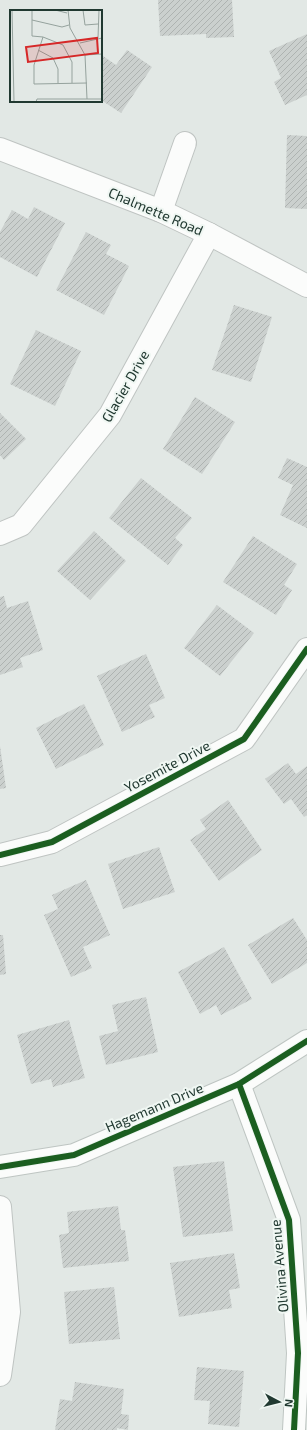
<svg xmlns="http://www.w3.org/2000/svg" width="307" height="1430" font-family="'Exo 2',sans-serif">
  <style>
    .building { fill: url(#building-hatch) }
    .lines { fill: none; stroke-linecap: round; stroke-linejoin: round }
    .street-casing { stroke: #bfc4c2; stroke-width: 24 }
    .secondary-casing { stroke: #bec5c2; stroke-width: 24 }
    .street { stroke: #fbfcfb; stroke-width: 22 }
    .secondary { stroke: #fbfcfb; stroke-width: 22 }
    .cycleway-casing { stroke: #f0f7f3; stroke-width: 8 }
    .cycleway { stroke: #1b5e20; stroke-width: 6 }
    .labels { text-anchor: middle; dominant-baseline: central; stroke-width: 4; stroke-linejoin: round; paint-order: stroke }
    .street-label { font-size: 14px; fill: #213931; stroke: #f0f7f3 }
    .inset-road { fill: none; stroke: #95a29d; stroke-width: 1 }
    .view { fill: #d62828; fill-opacity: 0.15; stroke: #d62828; stroke-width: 2 }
    .inset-edge { fill: none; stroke: #213931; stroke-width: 2 }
  </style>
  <defs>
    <pattern id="building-hatch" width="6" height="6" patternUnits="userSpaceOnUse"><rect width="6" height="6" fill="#cbd0ce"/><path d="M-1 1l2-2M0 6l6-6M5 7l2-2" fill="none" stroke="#aeb3b1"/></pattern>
  </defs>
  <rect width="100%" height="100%" fill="#e2e8e5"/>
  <!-- building -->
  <g class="building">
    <polygon points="158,0 232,0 234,37 206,38 206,34 160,36"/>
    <polygon points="307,34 307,95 285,105 274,82 281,78 269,51"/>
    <polygon points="127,50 152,67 121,113 101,100 101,59 103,56 116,65"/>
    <polygon points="287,135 307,136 307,209 285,208"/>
    <polygon points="34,207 65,223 37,277 0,257 0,232 12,210 28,219"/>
    <polygon points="86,232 111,245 106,254 129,266 104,315 56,290"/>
    <polygon points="234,305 272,317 251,382 212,370"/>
    <polygon points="36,330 81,351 55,406 10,384"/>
    <polygon points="195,397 235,422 202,474 163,449"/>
    <polygon points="0,413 26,439 4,460 0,455"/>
    <polygon points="287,458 307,467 307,528 280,515 293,485 278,478"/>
    <polygon points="141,478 192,518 175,538 183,545 168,565 109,518"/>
    <polygon points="94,531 126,561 90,600 57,571"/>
    <polygon points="253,536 297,564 284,585 292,590 276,615 223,582"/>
    <polygon points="4,596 7,608 28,601 43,650 20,658 23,667 0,675 0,597"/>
    <polygon points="217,605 254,633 220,676 184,648"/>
    <polygon points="146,654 165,698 149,705 155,717 122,732 97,676"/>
    <polygon points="84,704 104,745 56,769 36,728"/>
    <polygon points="0,746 6,788 0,789"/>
    <polygon points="288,763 296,774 307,766 307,815 304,817 291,799 284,804 265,779"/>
    <polygon points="228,800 262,850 219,881 190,840 206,829 200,820"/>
    <polygon points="159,847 175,892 123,909 108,864"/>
    <polygon points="86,880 110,935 83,947 92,968 71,977 44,915 58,909 52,895"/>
    <polygon points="293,918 307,940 307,963 272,984 248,945"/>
    <polygon points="0,935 3,935 6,974 0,975"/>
    <polygon points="224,947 252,999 221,1015 216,1005 200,1014 178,972"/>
    <polygon points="146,997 158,1052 106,1065 99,1036 118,1031 112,1005"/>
    <polygon points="69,1020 85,1078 53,1087 51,1079 31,1084 17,1035"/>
    <polygon points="224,1161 233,1231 183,1237 173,1167"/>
    <polygon points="118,1206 121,1230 125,1230 129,1261 63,1268 59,1235 69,1233 67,1212"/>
    <polygon points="234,1253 240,1288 229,1290 232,1308 179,1317 170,1263"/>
    <polygon points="114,1287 120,1339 69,1344 64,1292"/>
    <polygon points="197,1367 244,1371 239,1427 208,1424 210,1401 194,1400"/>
    <polygon points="75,1382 124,1389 121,1414 129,1415 128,1430 117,1428 117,1430 55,1430 60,1399 72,1401"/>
  </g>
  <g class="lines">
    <defs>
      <g id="street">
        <polyline points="0,149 161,211 209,234 307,286"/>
        <polyline points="161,211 185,143"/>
        <polyline points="0,534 21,525 110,415 209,234"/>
        <polyline points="0,855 52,842 244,739 307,649"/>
        <polyline points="0,1207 9,1312 0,1375"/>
      </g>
      <g id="secondary">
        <polyline points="239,1084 289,1220 298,1353 294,1430"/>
        <polyline points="0,1167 74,1155 239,1084 307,1041"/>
      </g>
    </defs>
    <!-- street casing -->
    <use href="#street" class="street-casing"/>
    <!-- secondary casing -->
    <use href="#secondary" class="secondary-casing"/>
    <!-- street -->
    <use href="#street" class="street"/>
    <!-- secondary -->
    <use href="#secondary" class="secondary"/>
    <defs>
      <g id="cycleway">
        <polyline points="0,855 52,842 244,739 307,649"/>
        <polyline points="239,1084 289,1220 298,1353 294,1430"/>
        <polyline points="0,1167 74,1155 239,1084 307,1041"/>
      </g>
    </defs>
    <!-- cycleway casing -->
    <use href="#cycleway" class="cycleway-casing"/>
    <!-- cycleway -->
    <use href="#cycleway" class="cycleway"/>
  </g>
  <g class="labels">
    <!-- street labels -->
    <g class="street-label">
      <text transform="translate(156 211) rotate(23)">Chalmette Road</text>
      <text transform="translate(125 386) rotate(-60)">Glacier Drive</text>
      <text transform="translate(167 766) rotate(-28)">Yosemite Drive</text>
      <text transform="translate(154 1107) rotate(-23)">Hagemann Drive</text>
      <text transform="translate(279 1266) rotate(-95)">Olivina Avenue</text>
    </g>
  </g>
  <!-- overview -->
  <g transform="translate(10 10)">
    <rect width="92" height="92" fill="#e2e8e5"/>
    <path class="inset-road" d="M 2,0 L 4,92M 22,0 L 22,26 L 33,27 L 53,35 L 62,52 L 62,73M 45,0 L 57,3M 58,0 L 60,18 L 75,45 L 77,89M 73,0 L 75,15 L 88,14M 22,10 L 52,17 L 59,15M 33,27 L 24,55 L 24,74 L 77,73M 88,28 L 89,0M 70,33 L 92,28M 28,40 L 43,48 L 48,59 L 48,73M 75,45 L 92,44 L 92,73M 0,72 L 0,92M 26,92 L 27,89 L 92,89"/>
    <path class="view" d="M 87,28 L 88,43 L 18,52 L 16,37 Z"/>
    <rect width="92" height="92" class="inset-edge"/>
  </g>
  <!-- north arrow -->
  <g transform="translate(279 1402) rotate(97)" stroke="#f0f7f3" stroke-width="3" paint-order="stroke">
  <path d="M0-3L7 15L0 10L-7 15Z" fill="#213931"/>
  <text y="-6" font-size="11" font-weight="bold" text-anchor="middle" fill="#213931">N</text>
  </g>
</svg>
